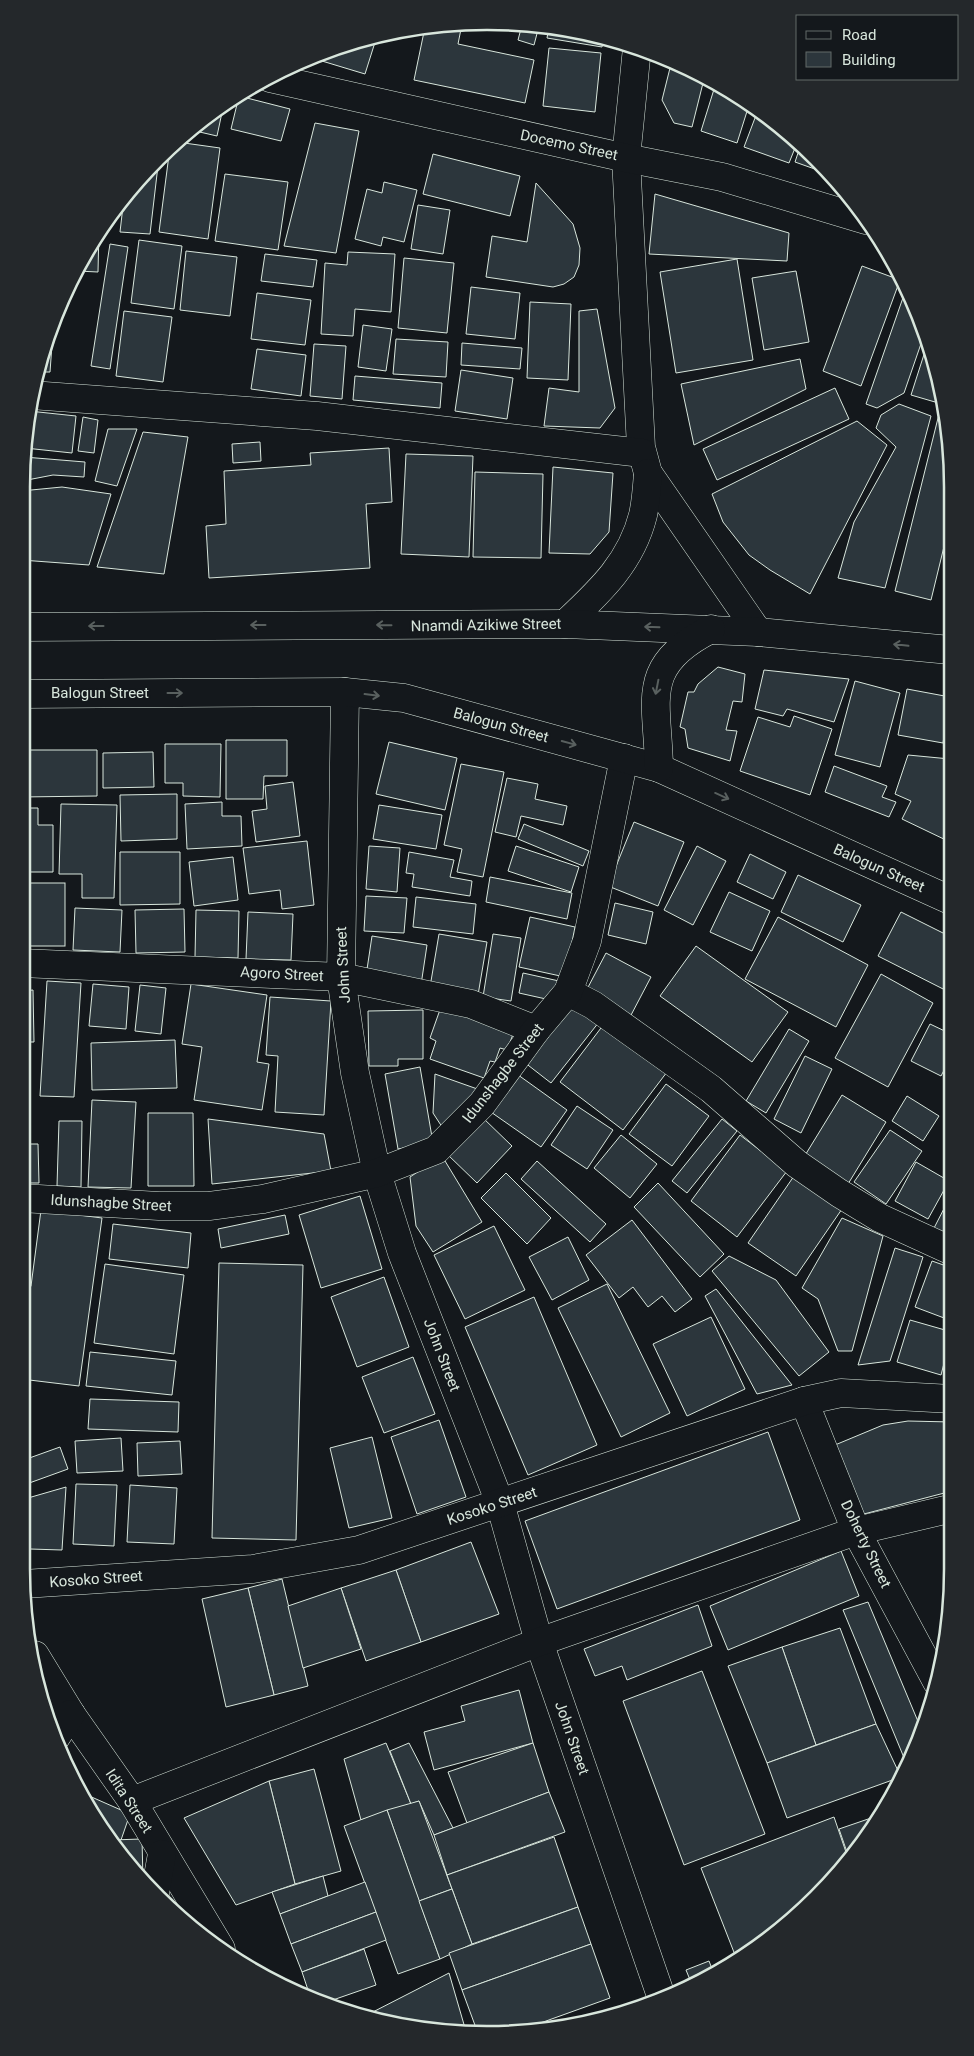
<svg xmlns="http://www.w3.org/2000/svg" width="974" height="2056" font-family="Roboto,sans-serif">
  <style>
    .building { fill: #2c363c; stroke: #d8e6dc }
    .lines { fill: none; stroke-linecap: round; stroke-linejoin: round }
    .minor-casing { stroke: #d8e6dc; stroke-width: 29 }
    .tertiary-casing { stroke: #d8e6dc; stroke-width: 29 }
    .secondary-casing { stroke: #d8e6dc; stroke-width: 29 }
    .minor { stroke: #14181c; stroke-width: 28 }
    .tertiary { stroke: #14181c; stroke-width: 28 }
    .secondary { stroke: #14181c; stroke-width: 28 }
    .oneway { stroke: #59605f }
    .labels { text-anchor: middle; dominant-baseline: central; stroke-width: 4; stroke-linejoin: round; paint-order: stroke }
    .street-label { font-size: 15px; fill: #d8e6dc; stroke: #14181c }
    .rim { fill: none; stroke: #d8e6dc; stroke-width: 2.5 }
  </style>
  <rect width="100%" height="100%" fill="#14181c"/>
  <!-- building -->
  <g class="building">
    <polygon points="462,24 458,44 534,60 525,103 414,80 425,27"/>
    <polygon points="522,25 539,26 534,45 518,40"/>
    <polygon points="549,27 578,30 604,38 602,47 547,38"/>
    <polygon points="372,38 376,39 365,74 312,58"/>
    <polygon points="549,48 601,53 595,112 543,106"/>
    <polygon points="672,60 704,79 692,127 674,123 662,100"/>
    <polygon points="715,86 749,105 737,143 701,131"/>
    <polygon points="239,96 290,109 281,141 231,129"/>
    <polygon points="224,103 217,136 191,130"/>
    <polygon points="758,110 771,118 797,143 789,163 744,147"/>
    <polygon points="315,123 359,131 336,253 284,246"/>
    <polygon points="177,142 220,148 208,239 159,232 170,147"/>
    <polygon points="800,147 826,173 795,162"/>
    <polygon points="433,154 520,176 510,216 423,194"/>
    <polygon points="159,157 150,234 120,232 123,206 118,206"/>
    <polygon points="225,174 288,182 278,250 215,241"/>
    <polygon points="384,182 417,190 404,242 383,237 381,246 355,239 367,189 382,193"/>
    <polygon points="536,183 573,224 580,248 579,265 574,277 564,284 553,287 486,277 492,236 527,242"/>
    <polygon points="655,194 789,233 787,261 649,254"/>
    <polygon points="418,205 450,210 443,254 411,249"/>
    <polygon points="99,230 98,272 77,271"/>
    <polygon points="139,240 182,246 174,309 131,303"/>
    <polygon points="110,244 128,247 110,369 91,366"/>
    <polygon points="186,251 237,257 230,316 180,310"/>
    <polygon points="348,252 395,254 391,312 355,309 353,336 321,334 325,263 347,265"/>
    <polygon points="265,254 317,260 313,287 261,281"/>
    <polygon points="404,258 454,263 447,333 398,328"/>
    <polygon points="737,259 753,360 676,373 660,272"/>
    <polygon points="862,266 900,280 861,386 823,371"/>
    <polygon points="796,271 809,342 764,350 752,278"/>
    <polygon points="471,287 520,293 515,339 466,334"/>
    <polygon points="906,289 917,309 924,335 904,393 877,408 866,404"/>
    <polygon points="257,293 311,300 305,345 251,339"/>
    <polygon points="530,302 571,304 568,380 527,378"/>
    <polygon points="597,309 615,408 600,428 544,426 549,388 579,392 579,311"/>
    <polygon points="124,311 172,317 163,382 116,376"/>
    <polygon points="54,317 50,372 38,372"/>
    <polygon points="363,325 392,329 386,371 358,367"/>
    <polygon points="396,339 448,342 446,377 393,374"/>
    <polygon points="462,343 522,348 520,369 461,365"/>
    <polygon points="314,344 346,346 342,399 310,396"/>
    <polygon points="927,345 939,390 935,402 911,395"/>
    <polygon points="257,349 306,355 301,396 251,389"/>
    <polygon points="800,359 806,389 694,445 681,384"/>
    <polygon points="461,370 513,378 507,419 455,411"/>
    <polygon points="355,376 442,383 440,408 353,400"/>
    <polygon points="835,388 849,419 717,480 703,449"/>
    <polygon points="942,402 949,426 949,526 931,600 895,591"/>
    <polygon points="899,404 931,416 885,588 838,578 854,522 896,447 876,428 881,415"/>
    <polygon points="29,411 76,416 72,453 25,448"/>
    <polygon points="83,417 98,420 94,453 78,451"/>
    <polygon points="857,421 887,445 810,594 770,570 749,555 723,522 712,494"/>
    <polygon points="108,429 137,429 117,486 95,481"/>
    <polygon points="143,432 188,437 164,574 97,567"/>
    <polygon points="260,442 261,461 233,463 232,444"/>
    <polygon points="389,448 392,502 366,504 370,568 209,578 206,526 226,524 224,471 311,465 310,453"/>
    <polygon points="406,454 473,456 469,557 401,554"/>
    <polygon points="24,457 85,462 84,477 53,475 22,481"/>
    <polygon points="553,467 613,473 609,532 590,554 549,553"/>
    <polygon points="475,472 543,474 541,558 473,557"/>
    <polygon points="62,487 111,494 89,565 21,560 21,491"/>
    <polygon points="718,667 745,674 742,702 733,701 726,730 737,731 730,761 688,748 685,729 680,727 688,692 694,692 698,684"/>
    <polygon points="764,670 849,679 834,722 787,709 783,716 755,709"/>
    <polygon points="855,681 900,693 880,767 835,755"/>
    <polygon points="907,689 950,697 943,743 898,735"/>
    <polygon points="794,716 832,729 810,795 740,771 758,717 790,727"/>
    <polygon points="226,740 287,740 287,776 264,776 263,799 226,799"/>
    <polygon points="389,742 457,758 445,810 376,794"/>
    <polygon points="165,744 221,744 220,797 183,796 183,783 165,783"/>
    <polygon points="21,750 97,750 97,796 21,797"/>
    <polygon points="153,752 154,787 103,788 103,753"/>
    <polygon points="908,755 950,759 950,842 902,819 911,801 895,794"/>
    <polygon points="461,764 504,772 483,877 457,872 462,849 444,845"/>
    <polygon points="834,766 887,786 882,797 896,802 889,817 825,792"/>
    <polygon points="507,778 538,784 535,799 567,806 563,825 521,816 516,837 495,832"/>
    <polygon points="293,782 300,836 256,842 252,811 267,809 265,786"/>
    <polygon points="177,794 177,839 121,841 120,795"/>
    <polygon points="222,802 222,816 241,816 242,846 187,849 185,804"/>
    <polygon points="61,804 117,805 114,898 82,898 82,874 59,874"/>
    <polygon points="379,805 442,815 436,849 373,839"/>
    <polygon points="21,808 38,808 38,825 53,825 53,872 21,872"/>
    <polygon points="634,822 684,842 658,906 608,886"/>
    <polygon points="524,824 589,851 583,866 518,839"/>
    <polygon points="307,841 314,905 282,909 280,890 249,894 243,848"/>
    <polygon points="369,846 400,848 397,892 366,889"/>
    <polygon points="516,846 579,867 571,892 508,871"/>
    <polygon points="697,846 726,861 693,925 664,910"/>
    <polygon points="120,852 180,852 180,904 120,905"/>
    <polygon points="409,852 454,860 450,877 472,881 470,896 412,887 414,874 406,873"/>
    <polygon points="750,854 786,872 773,899 737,882"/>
    <polygon points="233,857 238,900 194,906 189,862"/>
    <polygon points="798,875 861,905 843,942 781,912"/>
    <polygon points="490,877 572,893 567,919 486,902"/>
    <rect x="21" y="883" width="44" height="63"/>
    <polygon points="729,892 770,911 752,951 710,932"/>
    <polygon points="366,896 407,898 404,933 364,931"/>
    <polygon points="416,897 476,904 473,934 413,927"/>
    <polygon points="615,903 653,912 646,944 608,935"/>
    <polygon points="75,908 122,910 120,952 73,950"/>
    <polygon points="184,909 185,952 136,953 135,910"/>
    <polygon points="196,910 239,911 238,958 195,957"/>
    <polygon points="248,912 293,914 291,960 246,959"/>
    <polygon points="901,912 951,937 951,993 878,956"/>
    <polygon points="530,917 575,927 565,977 519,967"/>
    <polygon points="778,917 868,965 836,1027 745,979"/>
    <polygon points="439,934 487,942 478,995 430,987"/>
    <polygon points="493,934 521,938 511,1001 483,997"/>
    <polygon points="372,936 427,945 421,985 366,976"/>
    <polygon points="696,946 788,1012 752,1062 660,996"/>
    <polygon points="606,953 651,977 630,1017 585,993"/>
    <polygon points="523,973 559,981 555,1001 519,993"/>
    <polygon points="881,974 933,1003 888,1087 835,1058"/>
    <polygon points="47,981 81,983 74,1097 40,1096"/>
    <polygon points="93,984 129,987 126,1029 89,1026"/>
    <polygon points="191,984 267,995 257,1062 269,1064 262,1110 194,1100 202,1047 182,1044"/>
    <polygon points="140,985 166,988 161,1034 135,1031"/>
    <polygon points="33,990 34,1042 21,1042 21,991"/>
    <polygon points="270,997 331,1001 324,1115 275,1112 278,1056 266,1055"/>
    <polygon points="572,1001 599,1022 551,1083 524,1062"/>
    <polygon points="442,1004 515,1029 507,1050 500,1048 495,1062 490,1061 484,1078 430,1059 436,1041 430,1038"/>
    <polygon points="423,1010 423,1059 398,1059 398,1066 369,1066 368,1011"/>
    <polygon points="604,1024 667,1072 623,1130 560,1082"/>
    <polygon points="930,1024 951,1034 951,1057 941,1076 911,1061"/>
    <polygon points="789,1029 809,1041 766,1113 746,1101"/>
    <polygon points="175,1040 177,1088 92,1090 91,1043"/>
    <polygon points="805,1056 832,1069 801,1133 774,1119"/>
    <polygon points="420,1067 433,1143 398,1149 385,1074"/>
    <polygon points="514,1072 567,1110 541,1147 488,1110"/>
    <polygon points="435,1074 483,1091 446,1133 433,1113"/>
    <polygon points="666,1084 709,1116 672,1166 629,1134"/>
    <polygon points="842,1095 886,1122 848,1184 804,1157"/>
    <polygon points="907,1096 939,1116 923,1141 892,1121"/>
    <polygon points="92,1100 136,1102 131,1188 88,1187"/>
    <polygon points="577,1106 613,1130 587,1169 551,1145"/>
    <polygon points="148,1113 193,1113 194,1186 148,1186"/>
    <polygon points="482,1117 512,1146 477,1183 447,1154"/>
    <polygon points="208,1119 324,1134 331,1171 212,1184"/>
    <polygon points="722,1119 737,1131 687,1193 672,1181"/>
    <polygon points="59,1121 82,1121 81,1187 57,1186"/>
    <polygon points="890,1130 922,1151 886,1204 854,1182"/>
    <polygon points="621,1135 657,1164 630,1198 594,1168"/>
    <polygon points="740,1135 787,1171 737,1237 691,1201"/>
    <polygon points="21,1144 38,1144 39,1183 21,1183"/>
    <polygon points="442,1156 482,1222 433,1252 416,1226 410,1177"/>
    <polygon points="537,1161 606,1224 590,1242 521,1179"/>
    <polygon points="916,1162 949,1181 928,1219 895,1201"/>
    <polygon points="506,1173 551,1218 527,1244 481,1198"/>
    <polygon points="794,1176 842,1209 796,1276 748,1243"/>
    <polygon points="658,1183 724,1254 700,1277 634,1207"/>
    <polygon points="951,1195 952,1240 933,1230"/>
    <polygon points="360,1196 382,1269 321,1288 299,1215"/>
    <polygon points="21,1209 31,1210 21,1256"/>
    <polygon points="41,1210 102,1218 79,1386 21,1379 21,1302 31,1286"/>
    <polygon points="285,1215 289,1234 221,1248 218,1229"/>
    <polygon points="842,1218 883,1236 852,1351 838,1351 818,1299 802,1288"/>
    <polygon points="632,1220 692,1299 675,1312 662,1296 648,1307 633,1287 619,1298 586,1255"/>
    <polygon points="113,1224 191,1233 188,1268 109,1259"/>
    <polygon points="494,1226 525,1290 465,1319 434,1255"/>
    <polygon points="568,1237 589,1280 552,1300 529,1257"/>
    <polygon points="895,1248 923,1257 890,1361 858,1365"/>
    <polygon points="729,1256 776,1280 829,1352 799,1376 712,1271"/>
    <polygon points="932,1261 952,1268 952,1321 915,1307"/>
    <polygon points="219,1263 303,1265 296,1540 212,1538"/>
    <polygon points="105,1264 184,1275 174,1354 94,1343"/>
    <polygon points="384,1277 409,1347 357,1367 331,1297"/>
    <polygon points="607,1284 670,1413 621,1437 558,1308"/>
    <polygon points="716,1289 792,1385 757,1394 705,1296"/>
    <polygon points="534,1297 597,1445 528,1475 465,1327"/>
    <polygon points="711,1317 745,1389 687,1416 653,1344"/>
    <polygon points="910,1320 952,1332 941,1375 897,1362"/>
    <polygon points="90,1352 176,1361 172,1395 86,1386"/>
    <polygon points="413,1357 435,1414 384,1433 362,1377"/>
    <polygon points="90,1399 179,1402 178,1432 88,1429"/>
    <polygon points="439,1420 466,1497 417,1514 391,1437"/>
    <polygon points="908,1421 952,1422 952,1491 860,1515 835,1445 883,1425"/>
    <polygon points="21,1424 29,1454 21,1456"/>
    <polygon points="768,1432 800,1520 557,1609 525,1521"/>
    <polygon points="372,1437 392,1518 349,1528 330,1448"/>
    <polygon points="121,1438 123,1471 77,1473 75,1441"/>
    <polygon points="180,1441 182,1474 138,1476 137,1443"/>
    <polygon points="60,1447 68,1469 21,1486 21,1461"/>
    <polygon points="76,1484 117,1485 114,1546 73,1544"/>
    <polygon points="130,1485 177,1488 174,1544 127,1542"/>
    <polygon points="66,1487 62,1550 30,1549 21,1537 21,1500"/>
    <polygon points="471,1542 499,1614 421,1642 396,1570"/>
    <polygon points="841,1551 859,1596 728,1650 710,1606"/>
    <polygon points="396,1570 421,1642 366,1661 341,1588"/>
    <polygon points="282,1579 308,1686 274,1695 248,1588"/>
    <polygon points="248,1588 274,1695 226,1707 202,1599"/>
    <polygon points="341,1588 361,1649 303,1668 288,1606"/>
    <polygon points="868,1602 922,1731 917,1747 907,1765 843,1610"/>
    <polygon points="698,1605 712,1646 627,1680 622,1666 595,1676 584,1649"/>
    <polygon points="840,1628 876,1724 816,1745 782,1647"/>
    <polygon points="782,1647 816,1745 767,1763 728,1666"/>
    <polygon points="702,1671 765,1834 684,1865 623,1701"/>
    <polygon points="519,1690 533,1743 434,1770 424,1732 465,1721 461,1706"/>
    <polygon points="876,1724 900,1775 898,1778 787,1818 767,1763"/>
    <polygon points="386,1743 411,1804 361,1820 344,1759"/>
    <polygon points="409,1743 453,1828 434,1835 419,1801 411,1804 390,1751"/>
    <polygon points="533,1743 549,1792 467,1823 448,1772"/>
    <polygon points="314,1769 341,1871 295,1884 269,1781"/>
    <polygon points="269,1781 295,1884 236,1905 184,1818"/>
    <polygon points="549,1792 565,1832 447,1875 434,1835"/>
    <polygon points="87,1795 130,1814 121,1840 111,1840"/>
    <polygon points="419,1801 452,1889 419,1901 387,1810"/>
    <polygon points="387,1810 440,1959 398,1974 344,1826"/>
    <polygon points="834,1817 848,1858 837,1876 770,1939 737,1960 701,1868"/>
    <polygon points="874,1817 849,1858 839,1829"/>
    <polygon points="554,1837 578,1907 472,1944 447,1875"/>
    <polygon points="142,1839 143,1880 118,1853 111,1840"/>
    <polygon points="323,1876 328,1896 280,1914 272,1892"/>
    <polygon points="365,1882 376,1912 291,1944 280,1914"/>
    <polygon points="452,1889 472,1944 440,1959 419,1901"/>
    <polygon points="170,1900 180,1919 167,1906"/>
    <polygon points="578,1907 591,1944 462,1990 449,1953"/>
    <polygon points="376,1912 386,1940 302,1972 291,1944"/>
    <polygon points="591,1944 610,1998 521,2030 476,2028 462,1990"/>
    <polygon points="364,1949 376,1985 330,2001 309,1993 302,1972"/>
    <polygon points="709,1961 714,1974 693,1987 686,1970"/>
    <polygon points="449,1973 465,2028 396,2026 367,2015"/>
  </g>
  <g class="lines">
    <defs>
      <g id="minor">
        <polyline points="637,48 626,158 641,447 648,473 758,632"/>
        <polyline points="31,395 317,416 642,453"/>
        <path d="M 565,624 C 599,592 631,563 643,515 C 646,502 647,487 648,473"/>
        <polyline points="345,692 341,977 355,1073 377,1173 402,1253 500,1503 539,1642 661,1996"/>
        <polyline points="21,963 341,977 471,1004 536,1030"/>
        <polyline points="568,992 593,1005 711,1089 797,1164 839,1193 880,1218 952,1251"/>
        <polyline points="21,1198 159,1206 209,1206 263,1199 377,1173 436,1150 482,1104 536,1030 568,992 587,941 624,758"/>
        <polyline points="804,1401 856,1531 937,1682"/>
        <polyline points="24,1584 253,1569 359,1550 804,1401 841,1393 952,1399"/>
        <polyline points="35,1655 71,1714 132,1801 221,1949"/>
        <polyline points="56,1737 71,1714"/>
        <polyline points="132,1801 539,1642 856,1531 953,1508"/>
        <polyline points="155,1893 162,1854"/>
      </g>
      <polyline id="tertiary" points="270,78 626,158 722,177 866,220"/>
      <g id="secondary">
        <polyline points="21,627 565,624 758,632 950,650"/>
        <polyline points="21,694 345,692 404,698 659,768 950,900"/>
        <path d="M 659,768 C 658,700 638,666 711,629"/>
      </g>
    </defs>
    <!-- minor casing -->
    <use href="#minor" class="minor-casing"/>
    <!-- tertiary casing -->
    <use href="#tertiary" class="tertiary-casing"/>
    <!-- secondary casing -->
    <use href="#secondary" class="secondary-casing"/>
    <!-- minor -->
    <use href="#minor" class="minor"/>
    <!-- tertiary -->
    <use href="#tertiary" class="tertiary"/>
    <!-- secondary -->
    <use href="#secondary" class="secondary"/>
  </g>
  <!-- one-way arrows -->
  <defs><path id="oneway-shaft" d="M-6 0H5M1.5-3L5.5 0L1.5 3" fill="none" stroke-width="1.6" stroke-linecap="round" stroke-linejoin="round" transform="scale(1.25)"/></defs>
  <g class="oneway">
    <use href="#oneway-shaft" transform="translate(258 625) rotate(180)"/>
    <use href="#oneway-shaft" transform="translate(384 625) rotate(-179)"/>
    <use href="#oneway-shaft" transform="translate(96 626) rotate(180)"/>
    <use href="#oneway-shaft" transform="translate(652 627) rotate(-178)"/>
    <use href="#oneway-shaft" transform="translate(901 645) rotate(-174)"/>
    <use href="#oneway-shaft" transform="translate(657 687) rotate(101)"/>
    <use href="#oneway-shaft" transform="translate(175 693)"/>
    <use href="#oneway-shaft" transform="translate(372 695) rotate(7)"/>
    <use href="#oneway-shaft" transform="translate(569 743) rotate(15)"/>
    <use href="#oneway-shaft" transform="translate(722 796) rotate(24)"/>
  </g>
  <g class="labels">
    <!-- street labels -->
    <g class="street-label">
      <text transform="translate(569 145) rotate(12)">Docemo Street</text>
      <text transform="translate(486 625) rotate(-1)">Nnamdi Azikiwe Street</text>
      <text x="100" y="693">Balogun Street</text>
      <text transform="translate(501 725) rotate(15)">Balogun Street</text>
      <text transform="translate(879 868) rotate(24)">Balogun Street</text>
      <text transform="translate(343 965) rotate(-93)">John Street</text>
      <text transform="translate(282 974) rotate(3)">Agoro Street</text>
      <text transform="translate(503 1073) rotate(-52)">Idunshagbe Street</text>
      <text transform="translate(111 1203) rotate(3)">Idunshagbe Street</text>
      <text transform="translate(442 1355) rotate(69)">John Street</text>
      <text transform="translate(492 1506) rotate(-18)">Kosoko Street</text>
      <text transform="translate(866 1544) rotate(64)">Doherty Street</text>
      <text transform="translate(96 1579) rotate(-4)">Kosoko Street</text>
      <text transform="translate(572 1738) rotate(71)">John Street</text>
      <text transform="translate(129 1801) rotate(57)">Idita Street</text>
    </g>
  </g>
  <!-- crop -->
  <path d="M0 0H974V2056H0ZM487 30H487A457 457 0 0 1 944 487V1569A457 457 0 0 1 487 2026H487A457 457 0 0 1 30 1569V487A457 457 0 0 1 487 30Z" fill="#24282b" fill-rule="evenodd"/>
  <path class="rim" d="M487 30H487A457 457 0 0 1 944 487V1569A457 457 0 0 1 487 2026H487A457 457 0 0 1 30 1569V487A457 457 0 0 1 487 30Z"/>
  <!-- legend -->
  <rect x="796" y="15" width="162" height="65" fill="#14181c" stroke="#626a69"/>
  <rect x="806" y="31" width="25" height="8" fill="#14181c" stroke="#626a69"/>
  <text x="842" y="40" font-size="15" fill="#d8e6dc">Road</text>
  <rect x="806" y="52" width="25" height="15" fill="#2c363c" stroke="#626a69"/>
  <text x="842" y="65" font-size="15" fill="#d8e6dc">Building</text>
</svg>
